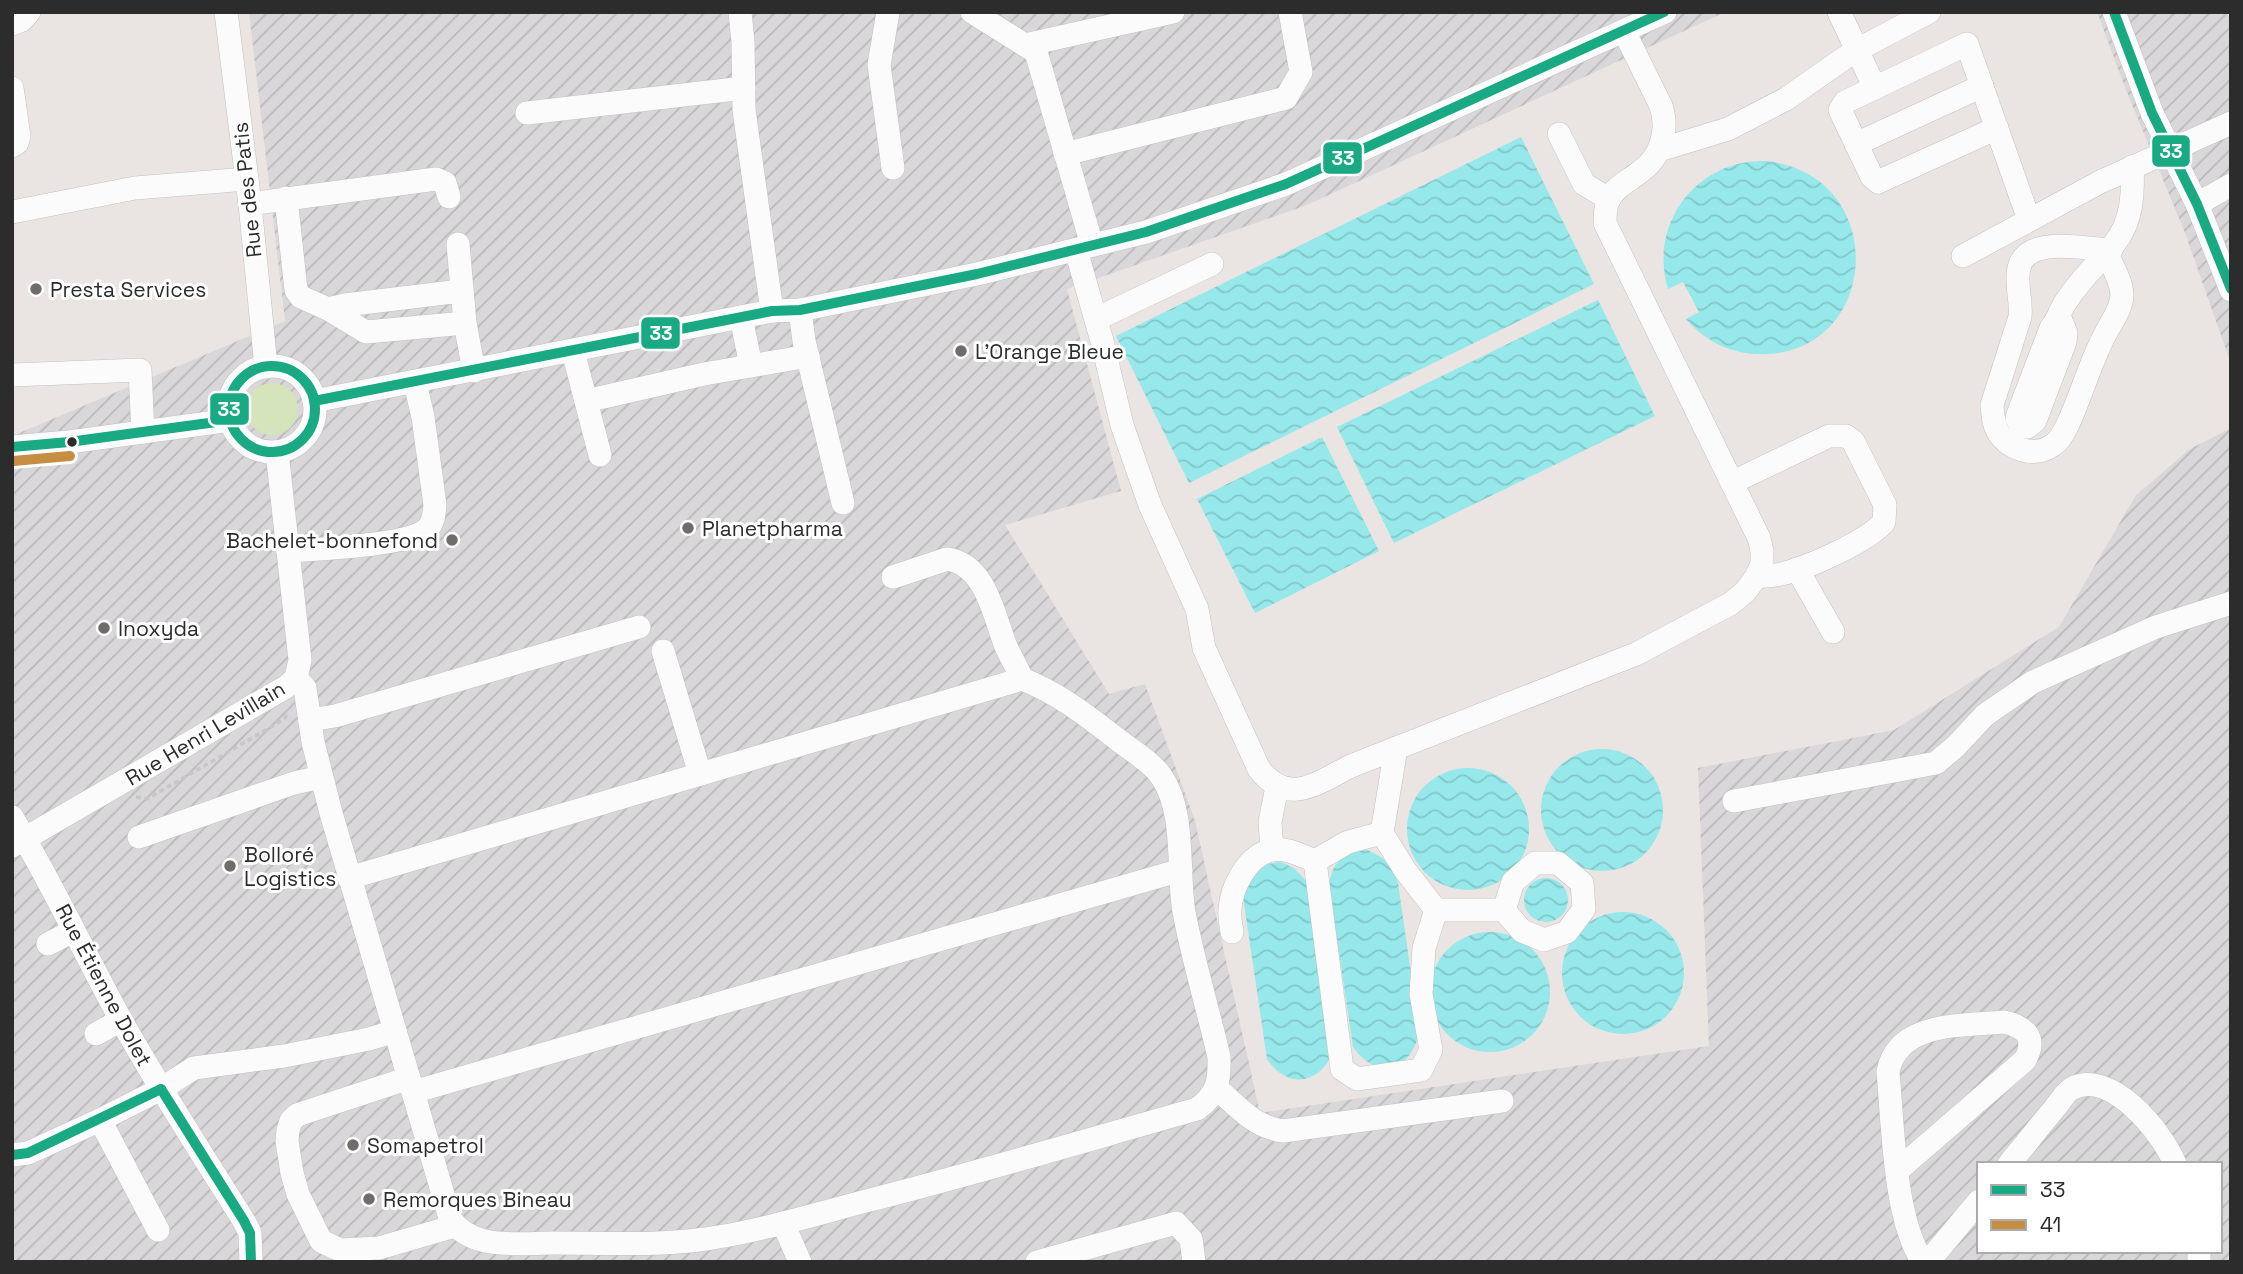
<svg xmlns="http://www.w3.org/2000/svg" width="2243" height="1274" font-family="'Space Grotesk',sans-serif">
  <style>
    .industrial { fill: url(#industrial-furrows); fill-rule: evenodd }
    .grass { fill: #d6e4bb }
    .water { fill: url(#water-waves) }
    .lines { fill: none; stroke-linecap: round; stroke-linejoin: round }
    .minor-casing { stroke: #c2c1c1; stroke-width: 24 }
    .path { stroke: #c7c7c6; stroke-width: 3.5; stroke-dasharray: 5 3.5; stroke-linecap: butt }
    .minor { stroke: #fcfbfb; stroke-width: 23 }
    .bus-1-casing { stroke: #fff; stroke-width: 16 }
    .bus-2-casing { stroke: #fff; stroke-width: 16 }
    .bus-1 { stroke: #19aa83; stroke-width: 10 }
    .bus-2 { stroke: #c58e43; stroke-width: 10 }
    .poi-dot { fill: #6e6d6c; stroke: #fff; stroke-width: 2.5 }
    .bus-dot { fill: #2c2c2c; stroke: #fff; stroke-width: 2.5 }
    .labels { text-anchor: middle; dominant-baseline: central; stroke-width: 6; stroke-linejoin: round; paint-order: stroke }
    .street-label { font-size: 21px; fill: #2c2c2c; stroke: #fff }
    .poi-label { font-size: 21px; fill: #2c2c2c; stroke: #fff; text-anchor: start }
    .line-badge { stroke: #fff; stroke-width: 2.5 }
    .badge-label { font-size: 19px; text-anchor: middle; font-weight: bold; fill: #fff }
  </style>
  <defs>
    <pattern id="industrial-furrows" width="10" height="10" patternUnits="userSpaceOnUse" patternTransform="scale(1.75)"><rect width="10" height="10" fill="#d9d7d9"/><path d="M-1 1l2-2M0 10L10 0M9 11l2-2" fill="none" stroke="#bab9ba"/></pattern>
    <pattern id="water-waves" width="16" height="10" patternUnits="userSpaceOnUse" patternTransform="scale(1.75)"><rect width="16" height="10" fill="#96e8eb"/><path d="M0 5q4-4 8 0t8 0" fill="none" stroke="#81c7ca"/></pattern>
  </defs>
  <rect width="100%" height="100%" fill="#eae5e2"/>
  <!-- industrial -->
  <g class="industrial">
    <path d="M 249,12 L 1725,12 L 1307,205 L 1067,289 L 1121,491 L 1005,525 L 1109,694 L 1145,684 L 1195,821 L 1260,1113 L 1709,1046 L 1698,768 L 1894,730 L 2059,627 L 2136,495 L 2190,449 L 2231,428 L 2231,1262 L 12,1262 L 12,436 L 285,321 ZM 1979,1164 L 2220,1164 L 2220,1251 L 1979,1251 Z"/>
    <polygon points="2097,12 2231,12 2231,364 2185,233 2124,85"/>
  </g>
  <!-- grass -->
  <circle class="grass" cx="272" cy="409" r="26"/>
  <!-- water -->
  <g class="water">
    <polygon points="1521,137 1594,284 1189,483 1116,336"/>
    <path d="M 1767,161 C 1894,177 1880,360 1756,354 C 1729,353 1704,340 1686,319 L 1699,312 L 1683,282 L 1668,289 C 1648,223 1698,158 1767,161 Z"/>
    <polygon points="1598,300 1655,416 1394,543 1337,427"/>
    <polygon points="1322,437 1379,551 1255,613 1197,499"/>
    <circle cx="1602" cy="810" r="61"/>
    <circle cx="1468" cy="829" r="61"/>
    <path d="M 1367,850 C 1384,857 1393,865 1398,883 L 1419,1028 C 1416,1069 1376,1082 1353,1047 L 1329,885 C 1332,862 1344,852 1367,850 Z"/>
    <path d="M 1281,862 L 1294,868 L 1309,884 L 1332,1054 C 1318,1086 1286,1088 1267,1059 L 1243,897 C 1250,873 1254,865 1281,862 Z"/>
    <circle cx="1546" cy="900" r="22"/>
    <circle cx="1623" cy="973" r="61"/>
    <circle cx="1490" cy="992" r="60"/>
  </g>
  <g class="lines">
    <defs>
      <g id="minor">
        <polyline points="226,12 250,204 266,367"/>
        <polyline points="740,12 743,42 744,110 772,311"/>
        <polyline points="888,12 879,65 893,168"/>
        <polyline points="972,12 1036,52 1092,245"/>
        <polyline points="1839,12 1875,88"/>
        <polyline points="2114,12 2152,113 2197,204 2231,290"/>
        <polyline points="12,24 22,20 29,12"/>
        <polyline points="1025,45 1173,12"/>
        <polyline points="12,88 19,136 17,143 12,146"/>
        <polyline points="527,113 744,88"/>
        <polyline points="1997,128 1878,182 1872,177 1840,110 1845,102 1967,44 2029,220"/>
        <polyline points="1559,134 1584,184 1609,199"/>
        <polyline points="1856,144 1982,86"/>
        <polyline points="1659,150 1728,129 1786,99 1853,52 1929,12"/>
        <polyline points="1065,154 1286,98 1301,72 1290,12"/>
        <polyline points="286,198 296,290 301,297 328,309 366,332 465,323"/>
        <polyline points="250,204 436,179 445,183 449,197"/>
        <polyline points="2197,204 2231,185"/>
        <polyline points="12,212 135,188 247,179"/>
        <polyline points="458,244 465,323 474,371"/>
        <path d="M 1076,250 L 1102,341 L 1122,425 L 1138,471 L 1150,505 L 1197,609 L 1204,648 L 1259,769 C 1288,807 1317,783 1351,766 L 1636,654 L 1730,604 L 1745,592 L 1756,577 L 1762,564 L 1762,551 L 1759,538 L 1605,223 C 1605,215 1605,208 1608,201 C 1615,186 1629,181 1641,171 C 1661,157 1669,130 1661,106 L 1624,31"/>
        <path d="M 2107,254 C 2112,266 2121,280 2122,294 C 2122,307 2114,318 2108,329 C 2090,360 2082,396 2066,428 C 2063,434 2059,441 2053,445 C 2040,454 2026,453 2013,446 C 1996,437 1993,423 1992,405 L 2020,317 C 2022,301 2015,284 2019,268 C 2026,235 2084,249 2111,250"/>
        <polyline points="1963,256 2100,182 2231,123"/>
        <polyline points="328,309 345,305 461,291"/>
        <polyline points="800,310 804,341 843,503"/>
        <polyline points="741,317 751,366"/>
        <path d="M 2060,318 L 2066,333 L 2065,342 L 2035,421 L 2027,427 L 2021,426 L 2017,418 L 2020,409 L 2051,328 C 2059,319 2060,309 2067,300 C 2104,245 2137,246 2132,167"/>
        <polyline points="1096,319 1212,264"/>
        <polyline points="573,351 600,455"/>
        <circle cx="272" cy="409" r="43"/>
        <polyline points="12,375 140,370 143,432"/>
        <polyline points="314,401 741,317 772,311 800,310 977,274 1146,232 1286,184 1665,12"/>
        <polyline points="586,401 704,374 808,356"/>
        <polyline points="12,447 69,442 231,420"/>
        <path d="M 1733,482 L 1829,436 L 1846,436 L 1853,441 L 1885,505 L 1884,522 C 1868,541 1809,567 1785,573 C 1775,576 1766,576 1756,577"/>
        <path d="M 288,551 C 317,549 408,546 427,529 C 434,523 434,514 435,505 L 423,417 L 415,383"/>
        <polyline points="1797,569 1833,632"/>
        <polyline points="663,651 700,774"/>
        <path d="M 296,678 L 305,688 L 313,742 L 331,813 L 450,1218 C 471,1251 519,1243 553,1243 C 603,1243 655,1246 706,1239 C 760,1231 813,1215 866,1201 C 977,1173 1087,1140 1197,1109 C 1217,1095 1220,1081 1219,1057 C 1208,1009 1193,960 1184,912 C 1177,871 1186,811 1161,776 C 1153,764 1137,754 1125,745 C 1092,720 1061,694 1022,679 C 1017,667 1010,656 1005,644 C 994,615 985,564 947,559 L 893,577"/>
        <polyline points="310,720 335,716 639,627"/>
        <polyline points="1396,748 1382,833 1405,870 1436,910 1504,910 1522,931 1544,940 1567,932 1584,909 1582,883 1558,863 1535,863 1513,882 1504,910"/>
        <polyline points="1734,801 1936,763 1956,746 1985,715 2033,682 2156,627 2231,603"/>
        <path d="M 12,817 C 52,883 84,953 121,1020 C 159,1088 202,1154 244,1221 L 250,1233 L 251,1262"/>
        <polyline points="1382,833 1348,842 1315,861 1342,1069 1357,1079 1421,1070 1431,1050 1421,994 1424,948 1436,910"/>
        <polyline points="139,837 294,783 321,777"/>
        <polyline points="12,846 286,687 296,678 300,660 277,452"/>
        <polyline points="1272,850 1270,822 1277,787"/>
        <polyline points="349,878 1022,679"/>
        <path d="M 1232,932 C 1231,925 1229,917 1230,910 C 1231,888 1247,855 1272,850 C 1286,847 1302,856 1315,861"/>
        <polyline points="48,944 73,931"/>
        <polyline points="96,1034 121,1020"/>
        <polyline points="409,1078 297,1115 291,1121 288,1130 287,1141 292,1173 298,1194 321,1241 340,1250 379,1248 455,1226"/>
        <path d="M 1217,1088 C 1236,1106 1256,1128 1283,1131 L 1502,1101"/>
        <polyline points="413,1092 1181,870"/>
        <polyline points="100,1120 158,1230"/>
        <polyline points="12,1155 28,1153 100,1120 161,1089 194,1068 284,1056 369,1039 395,1031"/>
        <path d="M 2009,1164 C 2024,1146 2039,1127 2054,1109 C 2059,1103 2065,1093 2071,1089 C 2110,1067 2163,1133 2175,1164"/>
        <path d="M 1898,1170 L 2025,1060 C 2037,1038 2026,1027 2004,1022 C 1963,1026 1897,1021 1888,1072 C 1893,1125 1894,1220 1923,1262"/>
        <polyline points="783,1223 800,1262"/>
        <polyline points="2199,1251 2199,1262"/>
        <polyline points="1037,1262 1176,1223 1191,1239 1194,1262"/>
        <polyline points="1928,1262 1979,1201"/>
      </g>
    </defs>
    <!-- minor casing -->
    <use href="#minor" class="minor-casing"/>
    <!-- path -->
    <polyline class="path" points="136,797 147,799 278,723 286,717 284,712"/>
    <!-- minor -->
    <use href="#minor" class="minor"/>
    <defs>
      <g id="bus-1">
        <polyline points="2114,12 2152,113 2197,204 2231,289"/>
        <circle cx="272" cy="409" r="43"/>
        <polyline points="314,401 772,311 800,310 977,274 1146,232 1286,184 1664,12"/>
        <polyline points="12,447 69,442 231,420"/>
        <polyline points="161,1089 244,1221 250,1233 251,1262"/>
        <polyline points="12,1155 28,1153 161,1089"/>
      </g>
      <polyline id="bus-2" points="13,461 70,456"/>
    </defs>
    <!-- bus-1 casing -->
    <use href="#bus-1" class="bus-1-casing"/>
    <!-- bus-2 casing -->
    <use href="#bus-2" class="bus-2-casing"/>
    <!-- bus-1 -->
    <use href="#bus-1" class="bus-1"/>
    <!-- bus-2 -->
    <use href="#bus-2" class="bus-2"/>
  </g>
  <!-- markers -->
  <g class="poi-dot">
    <circle cx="36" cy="289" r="7"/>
    <circle cx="961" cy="351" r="7"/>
    <circle cx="688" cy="528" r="7"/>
    <circle cx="452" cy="540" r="7"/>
    <circle cx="104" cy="628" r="7"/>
    <circle cx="230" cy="866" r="7"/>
    <circle cx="353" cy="1145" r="7"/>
    <circle cx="369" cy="1199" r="7"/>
  </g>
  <circle class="bus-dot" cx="72" cy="442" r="6"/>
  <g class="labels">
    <!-- street labels -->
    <g class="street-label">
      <text transform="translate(247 190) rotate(-96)">Rue des Patis</text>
      <text transform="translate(205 733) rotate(-31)">Rue Henri Levillain</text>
      <text transform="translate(104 985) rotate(62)">Rue Étienne Dolet</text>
    </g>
    <!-- poi labels -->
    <g class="poi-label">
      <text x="50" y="289">Presta Services</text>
      <text x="975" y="351">L'Orange Bleue</text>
      <text x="702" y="528">Planetpharma</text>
      <text x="438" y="540" text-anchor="end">Bachelet-bonnefond</text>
      <text x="118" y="628">Inoxyda</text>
      <text x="244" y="854">Bolloré<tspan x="244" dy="24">Logistics</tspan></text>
      <text x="367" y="1145">Somapetrol</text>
      <text x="383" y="1199">Remorques Bineau</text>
    </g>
  </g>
  <g class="line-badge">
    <rect x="2151" y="134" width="40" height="34" rx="7" fill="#19aa83"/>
    <rect x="1322" y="141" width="41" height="34" rx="7" fill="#19aa83"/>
    <rect x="640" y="316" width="41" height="34" rx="7" fill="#19aa83"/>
    <rect x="209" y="392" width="41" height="34" rx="7" fill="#19aa83"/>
  </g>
  <g class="badge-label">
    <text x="2171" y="158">33</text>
    <text x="1343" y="165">33</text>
    <text x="661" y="340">33</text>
    <text x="229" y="416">33</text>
  </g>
  <!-- border -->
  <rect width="2243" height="1274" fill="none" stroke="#2c2c2c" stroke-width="28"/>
  <!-- legend -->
  <rect x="1977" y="1162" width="245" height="91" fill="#ffffff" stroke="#ababab" stroke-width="2"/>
  <rect x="1991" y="1185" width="35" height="10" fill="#19aa83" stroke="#ababab" stroke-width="2"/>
  <text x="2040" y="1197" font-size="21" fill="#2c2c2c">33</text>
  <rect x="1991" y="1220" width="35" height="10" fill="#c58e43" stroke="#ababab" stroke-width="2"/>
  <text x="2040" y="1232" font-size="21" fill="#2c2c2c">41</text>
</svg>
